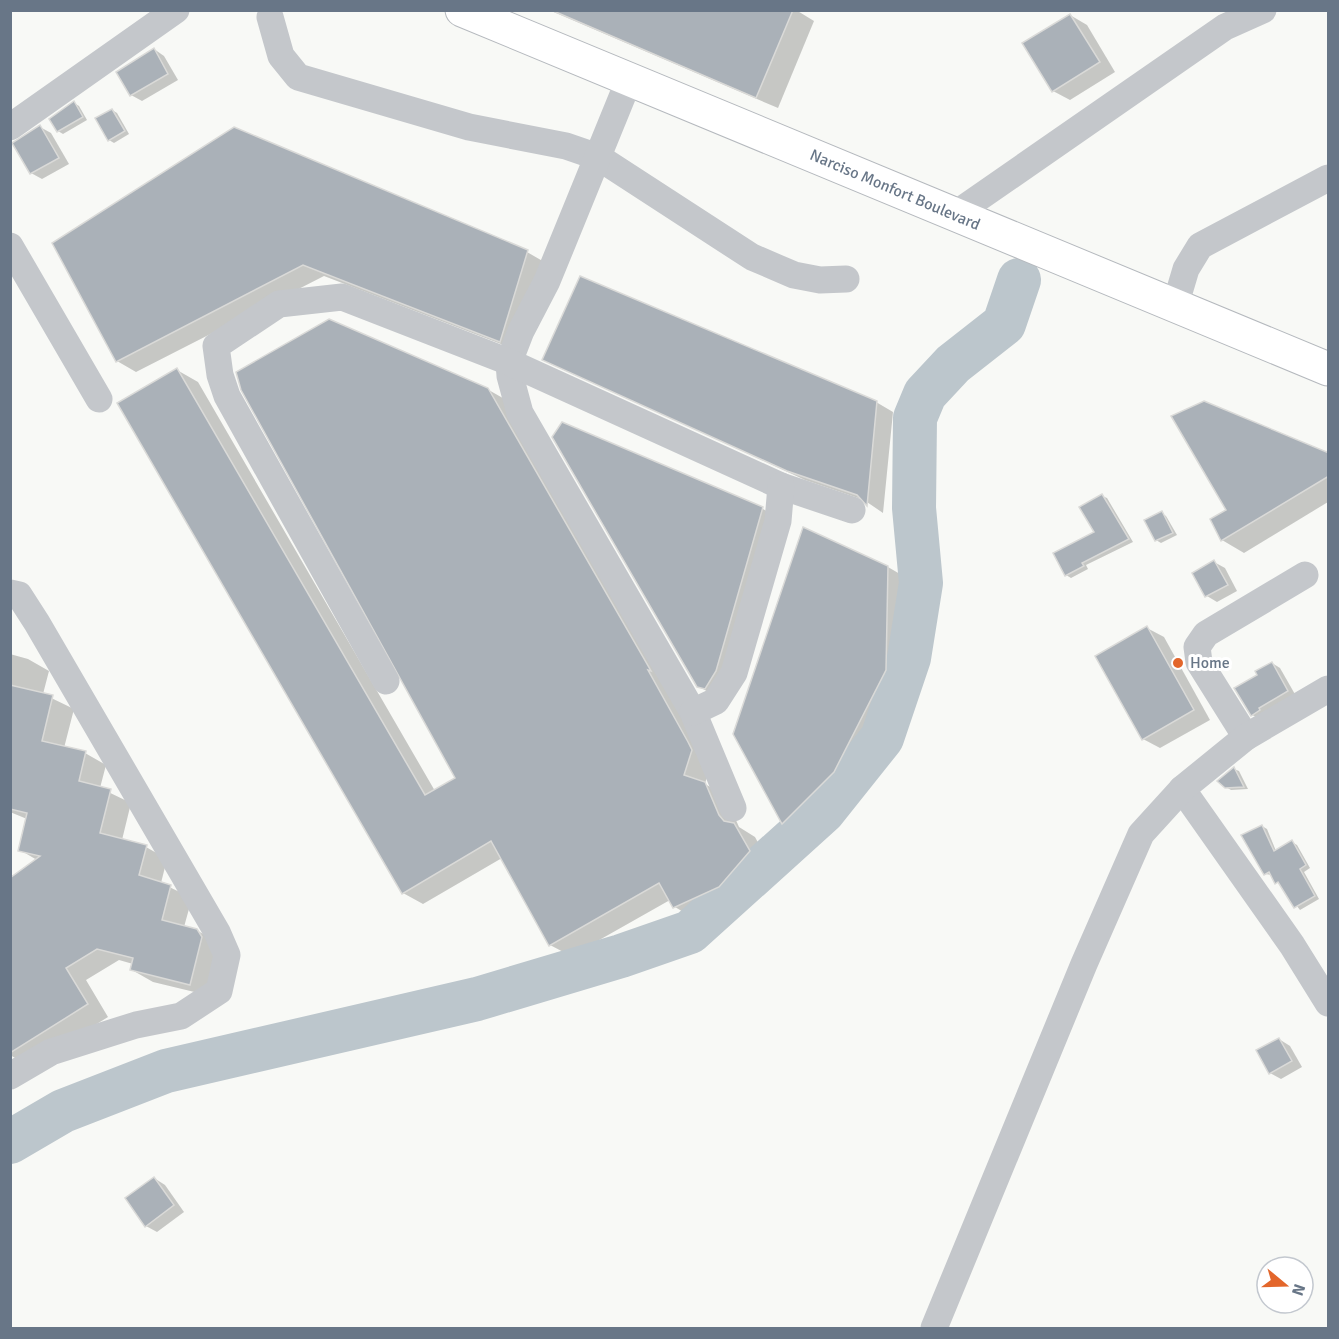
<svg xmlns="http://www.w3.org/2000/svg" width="1339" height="1339" font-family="Signika,sans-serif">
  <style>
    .shadow { fill: #0003 }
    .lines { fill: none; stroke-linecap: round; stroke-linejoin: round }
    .river { stroke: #bcc6cc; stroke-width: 44 }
    .building { fill: #aab1b8; stroke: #dadad8; stroke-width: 1.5 }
    .major-casing { stroke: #b5b9be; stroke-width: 35 }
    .minor { stroke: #c4c7cb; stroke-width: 27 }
    .major { stroke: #fff; stroke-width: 33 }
    .poi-dot { fill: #e3662b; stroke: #fff; stroke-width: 2 }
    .labels { text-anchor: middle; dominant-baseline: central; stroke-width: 6; stroke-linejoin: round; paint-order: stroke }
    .street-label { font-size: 16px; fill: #687687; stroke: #fff }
    .poi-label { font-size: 16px; fill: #687687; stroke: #fff; text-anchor: start }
  </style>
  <rect width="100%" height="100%" fill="#f8f9f6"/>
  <!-- shadow -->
  <g class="shadow">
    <polygon points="549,10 796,10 814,21 778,108"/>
    <polygon points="1070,15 1087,25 1115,72 1070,100 1053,91"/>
    <polygon points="154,49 164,56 178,80 142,101 131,95"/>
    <polygon points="74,103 79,106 87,120 63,134 58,131"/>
    <polygon points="112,110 117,113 129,134 114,143 109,140"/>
    <polygon points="40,127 51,133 69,164 42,179 31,173"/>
    <polygon points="54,243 527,252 546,263 519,351 324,276 136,372 117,361"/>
    <polygon points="544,359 876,402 893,412 883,513 864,500 805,480"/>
    <polygon points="177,370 198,382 435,791 457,779 487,389 508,401 711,762 705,784 725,795 739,827 755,837 769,863 739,898 695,919 675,907 670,900 571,956 550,945 502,858 423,904 403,893"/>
    <polygon points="562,424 763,509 779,518 715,696 698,686"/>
    <polygon points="1328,454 1328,502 1244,553 1222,540"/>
    <polygon points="1102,496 1107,498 1133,542 1086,565 1088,569 1071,578 1066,575 1096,532"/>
    <polygon points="1161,513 1166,516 1177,535 1161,543 1156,540"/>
    <polygon points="1214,562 1225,568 1237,591 1217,602 1207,596"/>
    <polygon points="888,567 905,577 902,680 850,782 800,832 784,822 735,734"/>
    <polygon points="1147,628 1164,637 1210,720 1160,748 1143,739"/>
    <polygon points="10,654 28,659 49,671 43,694 74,709 64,748 85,753 106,765 100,788 131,803 122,840 146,847 167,859 161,883 192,898 184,927 196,930 218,942 211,996 153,982 132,970 133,964 119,960 86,980 108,1017 29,1066 10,1055 10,879 37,860 20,850 27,819 10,812"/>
    <polygon points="1272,663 1280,668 1296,696 1261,719 1252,715 1259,676"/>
    <polygon points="1234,769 1239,771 1248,789 1231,790 1226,787"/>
    <polygon points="1262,826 1267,829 1276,851 1292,842 1297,845 1310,868 1304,872 1319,899 1300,910 1272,875 1265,874"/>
    <polygon points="1279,1039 1290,1046 1302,1067 1281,1079 1270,1073"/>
    <polygon points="154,1178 165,1185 184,1212 157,1232 146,1226"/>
  </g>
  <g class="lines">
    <!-- river -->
    <polyline class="river" points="10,1142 63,1111 166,1071 477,999 621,956 690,932 823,812 882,738 909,658 921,583 914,508 915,418 925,394 953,364 1004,324 1019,280"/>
  </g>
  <!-- building -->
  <g class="building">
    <polygon points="551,10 793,10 756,98"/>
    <polygon points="1070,14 1100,62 1052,92 1022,43"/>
    <polygon points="154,48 168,74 130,96 116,72"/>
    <polygon points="74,101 83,117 57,132 49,119"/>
    <polygon points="112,109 125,131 108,141 95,118"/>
    <polygon points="40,125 59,158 30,174 12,143"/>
    <polygon points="234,127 528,250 500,342 303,265 116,362 52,243"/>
    <polygon points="580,276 877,401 867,506 857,495 787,471 542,360"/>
    <polygon points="329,319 488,388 651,671 648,670 688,742 692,750 684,775 705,782 719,815 724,821 734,823 750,851 719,887 673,908 659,883 549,946 491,841 402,894 117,403 177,368 425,795 455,778 241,390 236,372"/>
    <polygon points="1204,401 1329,453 1329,476 1221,541 1210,519 1226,510 1171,416"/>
    <polygon points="562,422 763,507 716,671 705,689 697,687 552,437"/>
    <polygon points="1102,494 1129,539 1082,563 1084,566 1065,576 1053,553 1094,532 1079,507"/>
    <polygon points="1162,511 1173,533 1155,541 1144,520"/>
    <polygon points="803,527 888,566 886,670 834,772 782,824 733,734"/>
    <polygon points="1214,560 1228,585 1205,597 1192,573"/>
    <polygon points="1147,626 1194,710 1142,740 1095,656"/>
    <polygon points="1272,662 1288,691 1259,708 1260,710 1251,716 1234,688 1257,675 1255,671"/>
    <polygon points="10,685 53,695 42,741 86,751 79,781 111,789 100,833 147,845 139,875 171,885 162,920 197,929 202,937 190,985 130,970 133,958 97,949 66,968 88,1004 10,1053 10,878 40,856 18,851 27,813 10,809"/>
    <polygon points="1234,767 1244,787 1225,788 1217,781"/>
    <polygon points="1262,825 1274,851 1292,840 1306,865 1300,869 1315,896 1294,908 1278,882 1275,884 1269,872 1264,875 1241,835"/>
    <polygon points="1279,1038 1292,1061 1269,1074 1256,1050"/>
    <polygon points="154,1177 174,1205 145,1227 125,1198"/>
  </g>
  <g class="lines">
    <defs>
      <polyline id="major" points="462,10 1328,369"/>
    </defs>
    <!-- major casing -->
    <use href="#major" class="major-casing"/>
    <!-- minor -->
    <g class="minor">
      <polyline points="270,17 281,56 298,77 469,127 566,146 598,157 752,257 794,275 820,280 846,279"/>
      <polyline points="629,80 547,281 521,331 509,362 510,376 520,413 693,712 733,808"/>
      <polyline points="10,127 176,10"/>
      <polyline points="954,215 1225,27 1263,10"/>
      <polyline points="10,246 99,399"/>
      <polyline points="1175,306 1186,269 1200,246 1328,178"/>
      <polyline points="10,593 19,595 37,623 217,932 227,955 219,991 181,1016 136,1025 51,1052 10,1076"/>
      <polyline points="386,681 227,396 220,375 216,346 279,304 342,297 509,362 781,486 852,510"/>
      <polyline points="693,712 716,701 734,673 778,521 781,486"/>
      <polyline points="1246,737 1199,662 1197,647 1206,634 1305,575"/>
      <polyline points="1182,789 1292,945 1328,1003"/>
      <polyline points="934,1328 1084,964 1141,834 1182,789 1246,737 1328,689"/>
    </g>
    <!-- major -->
    <use href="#major" class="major"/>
  </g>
  <!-- markers -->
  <circle class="poi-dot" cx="1178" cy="663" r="6"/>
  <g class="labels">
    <!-- street labels -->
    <g class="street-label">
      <text transform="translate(895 190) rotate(23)">Narciso Monfort Boulevard</text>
    </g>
    <!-- poi labels -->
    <g class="poi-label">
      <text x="1190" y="663">Home</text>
    </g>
  </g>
  <!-- border -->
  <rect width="1339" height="1339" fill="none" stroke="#687687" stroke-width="24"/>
  <!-- north arrow -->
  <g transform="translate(1285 1285) rotate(109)"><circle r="28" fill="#ffffff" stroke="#c3c8cf" stroke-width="1.5"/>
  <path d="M0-4.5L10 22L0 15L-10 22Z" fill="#e3662b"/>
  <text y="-9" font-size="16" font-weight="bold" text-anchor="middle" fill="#687687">N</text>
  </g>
</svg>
